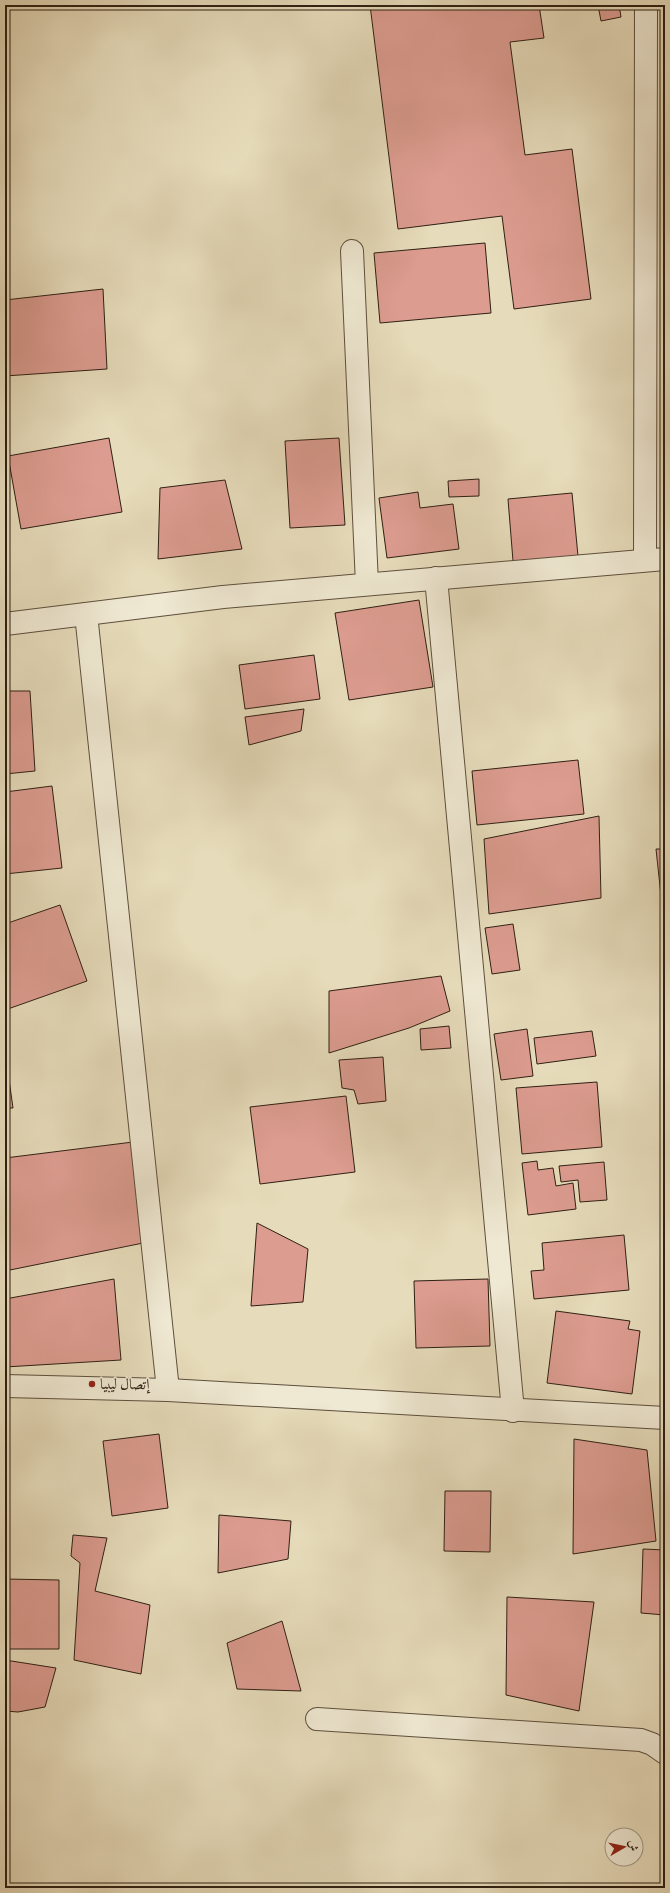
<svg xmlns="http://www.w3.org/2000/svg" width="670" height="1893" font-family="Alegreya,Amiri,serif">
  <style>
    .building { fill: #dc9c90; stroke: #2f2013 }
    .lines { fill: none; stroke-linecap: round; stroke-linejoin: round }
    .minor-casing { stroke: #5d4f3d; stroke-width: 24 }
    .minor { stroke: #efe8d2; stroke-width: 22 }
    .poi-dot { fill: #8f2418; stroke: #efe8d2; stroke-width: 1.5 }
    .labels { text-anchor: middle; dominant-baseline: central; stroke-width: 3; stroke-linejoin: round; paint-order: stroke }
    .poi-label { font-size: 15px; fill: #2f2013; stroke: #efe8d2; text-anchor: start }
  </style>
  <rect width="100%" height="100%" fill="#e6dbba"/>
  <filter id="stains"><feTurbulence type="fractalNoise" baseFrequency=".005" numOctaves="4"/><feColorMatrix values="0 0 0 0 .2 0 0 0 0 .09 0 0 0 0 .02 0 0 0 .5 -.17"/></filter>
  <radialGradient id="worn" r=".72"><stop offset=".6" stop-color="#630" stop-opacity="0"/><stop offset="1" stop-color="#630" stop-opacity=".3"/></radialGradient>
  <!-- building -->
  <g class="building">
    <polygon points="370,5 539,5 544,38 510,42 525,155 572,149 591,299 514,309 502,216 398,229"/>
    <polygon points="598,5 619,5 621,17 601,21"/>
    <polygon points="485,243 491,313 380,323 374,253"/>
    <polygon points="103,289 107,369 5,376 5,300"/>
    <polygon points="109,438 122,512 21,529 8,456"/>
    <polygon points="339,438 345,525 290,528 285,441"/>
    <polygon points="479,479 479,496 449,497 448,481"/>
    <polygon points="225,480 242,549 158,559 160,488"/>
    <polygon points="418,492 420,508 453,504 459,549 387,558 379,498"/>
    <polygon points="572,493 578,556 513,561 508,499"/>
    <polygon points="419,600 433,687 349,700 335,613"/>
    <polygon points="314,655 320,699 245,709 239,665"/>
    <polygon points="5,691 30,691 35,771 5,774"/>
    <polygon points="304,709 301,731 249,745 245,717"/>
    <polygon points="578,760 584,814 477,825 472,771"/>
    <polygon points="52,786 62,868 5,874 5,792"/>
    <polygon points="599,816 601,898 489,914 484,839"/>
    <polygon points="656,849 665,849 665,905 662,905"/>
    <polygon points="60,905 87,981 5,1010 5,924"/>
    <polygon points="513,924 520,970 492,974 485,928"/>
    <polygon points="441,976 450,1011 409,1028 329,1053 329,991"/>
    <polygon points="449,1026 451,1048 421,1050 420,1029"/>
    <polygon points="527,1029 533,1076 501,1080 494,1034"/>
    <polygon points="592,1031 596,1056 537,1064 534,1038"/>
    <polygon points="5,1051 13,1108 5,1108"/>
    <polygon points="383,1057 386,1101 358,1104 354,1090 342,1088 339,1060"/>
    <polygon points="597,1082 602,1147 522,1154 516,1088"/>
    <polygon points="346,1096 355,1172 260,1184 250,1107"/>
    <polygon points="133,1142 153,1241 5,1271 5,1158"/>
    <polygon points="537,1161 538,1170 553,1168 556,1186 573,1183 576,1209 528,1215 522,1163"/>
    <polygon points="604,1162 607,1200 580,1202 578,1180 561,1182 559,1166"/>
    <polygon points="257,1223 308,1249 303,1302 251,1306"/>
    <polygon points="624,1235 629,1290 534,1299 531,1271 544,1270 542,1243"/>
    <polygon points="114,1279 121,1360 5,1367 5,1299"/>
    <polygon points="488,1279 490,1346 416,1348 414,1281"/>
    <polygon points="556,1311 630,1321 628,1329 640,1331 632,1394 547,1383"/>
    <polygon points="159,1434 168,1508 112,1516 103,1441"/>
    <polygon points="574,1439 647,1450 656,1541 573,1554"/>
    <polygon points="445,1491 491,1491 490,1552 444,1551"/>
    <polygon points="219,1515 291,1521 288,1559 218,1573"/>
    <polygon points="73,1535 107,1538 95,1591 150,1605 141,1674 74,1660 80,1563 71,1556"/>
    <polygon points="643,1549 665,1550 665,1615 641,1613"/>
    <polygon points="5,1579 59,1580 59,1649 5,1649"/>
    <polygon points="507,1597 594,1602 579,1711 506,1695"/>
    <polygon points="282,1621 301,1691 237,1689 227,1643"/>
    <polygon points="5,1660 56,1668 45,1707 18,1712 5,1711"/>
  </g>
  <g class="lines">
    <defs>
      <g id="minor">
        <polyline points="352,251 367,584"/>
        <polyline points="645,560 646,5"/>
        <polyline points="436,578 513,1411"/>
        <polyline points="86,614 168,1390"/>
        <polyline points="5,624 223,597 665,559"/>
        <polyline points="5,1386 168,1390 665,1418"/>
        <polyline points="317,1719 641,1740 652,1744 665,1753"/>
      </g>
    </defs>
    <!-- minor casing -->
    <use href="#minor" class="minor-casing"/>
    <!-- minor -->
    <use href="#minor" class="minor"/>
  </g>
  <!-- markers -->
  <circle class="poi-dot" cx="92" cy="1384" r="4"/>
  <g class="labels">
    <!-- poi labels -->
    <g class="poi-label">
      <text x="100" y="1384">إتصال ليبيا</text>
    </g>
  </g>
  <!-- margin -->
  <rect width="670" height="1893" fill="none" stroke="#e6dbba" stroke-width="20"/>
  <rect x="6" y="6" width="658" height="1881" fill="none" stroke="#2f2013" stroke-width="2"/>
  <rect x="10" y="10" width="650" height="1873" fill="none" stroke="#2f2013"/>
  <!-- north arrow -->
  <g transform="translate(624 1847) rotate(81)"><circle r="19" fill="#efe8d2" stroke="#a29886"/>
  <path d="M0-3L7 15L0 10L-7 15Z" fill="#8f2418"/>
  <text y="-6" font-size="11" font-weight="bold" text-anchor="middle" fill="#2f2013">ش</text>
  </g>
  <rect width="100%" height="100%" filter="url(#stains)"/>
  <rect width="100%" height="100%" fill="url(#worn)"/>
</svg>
